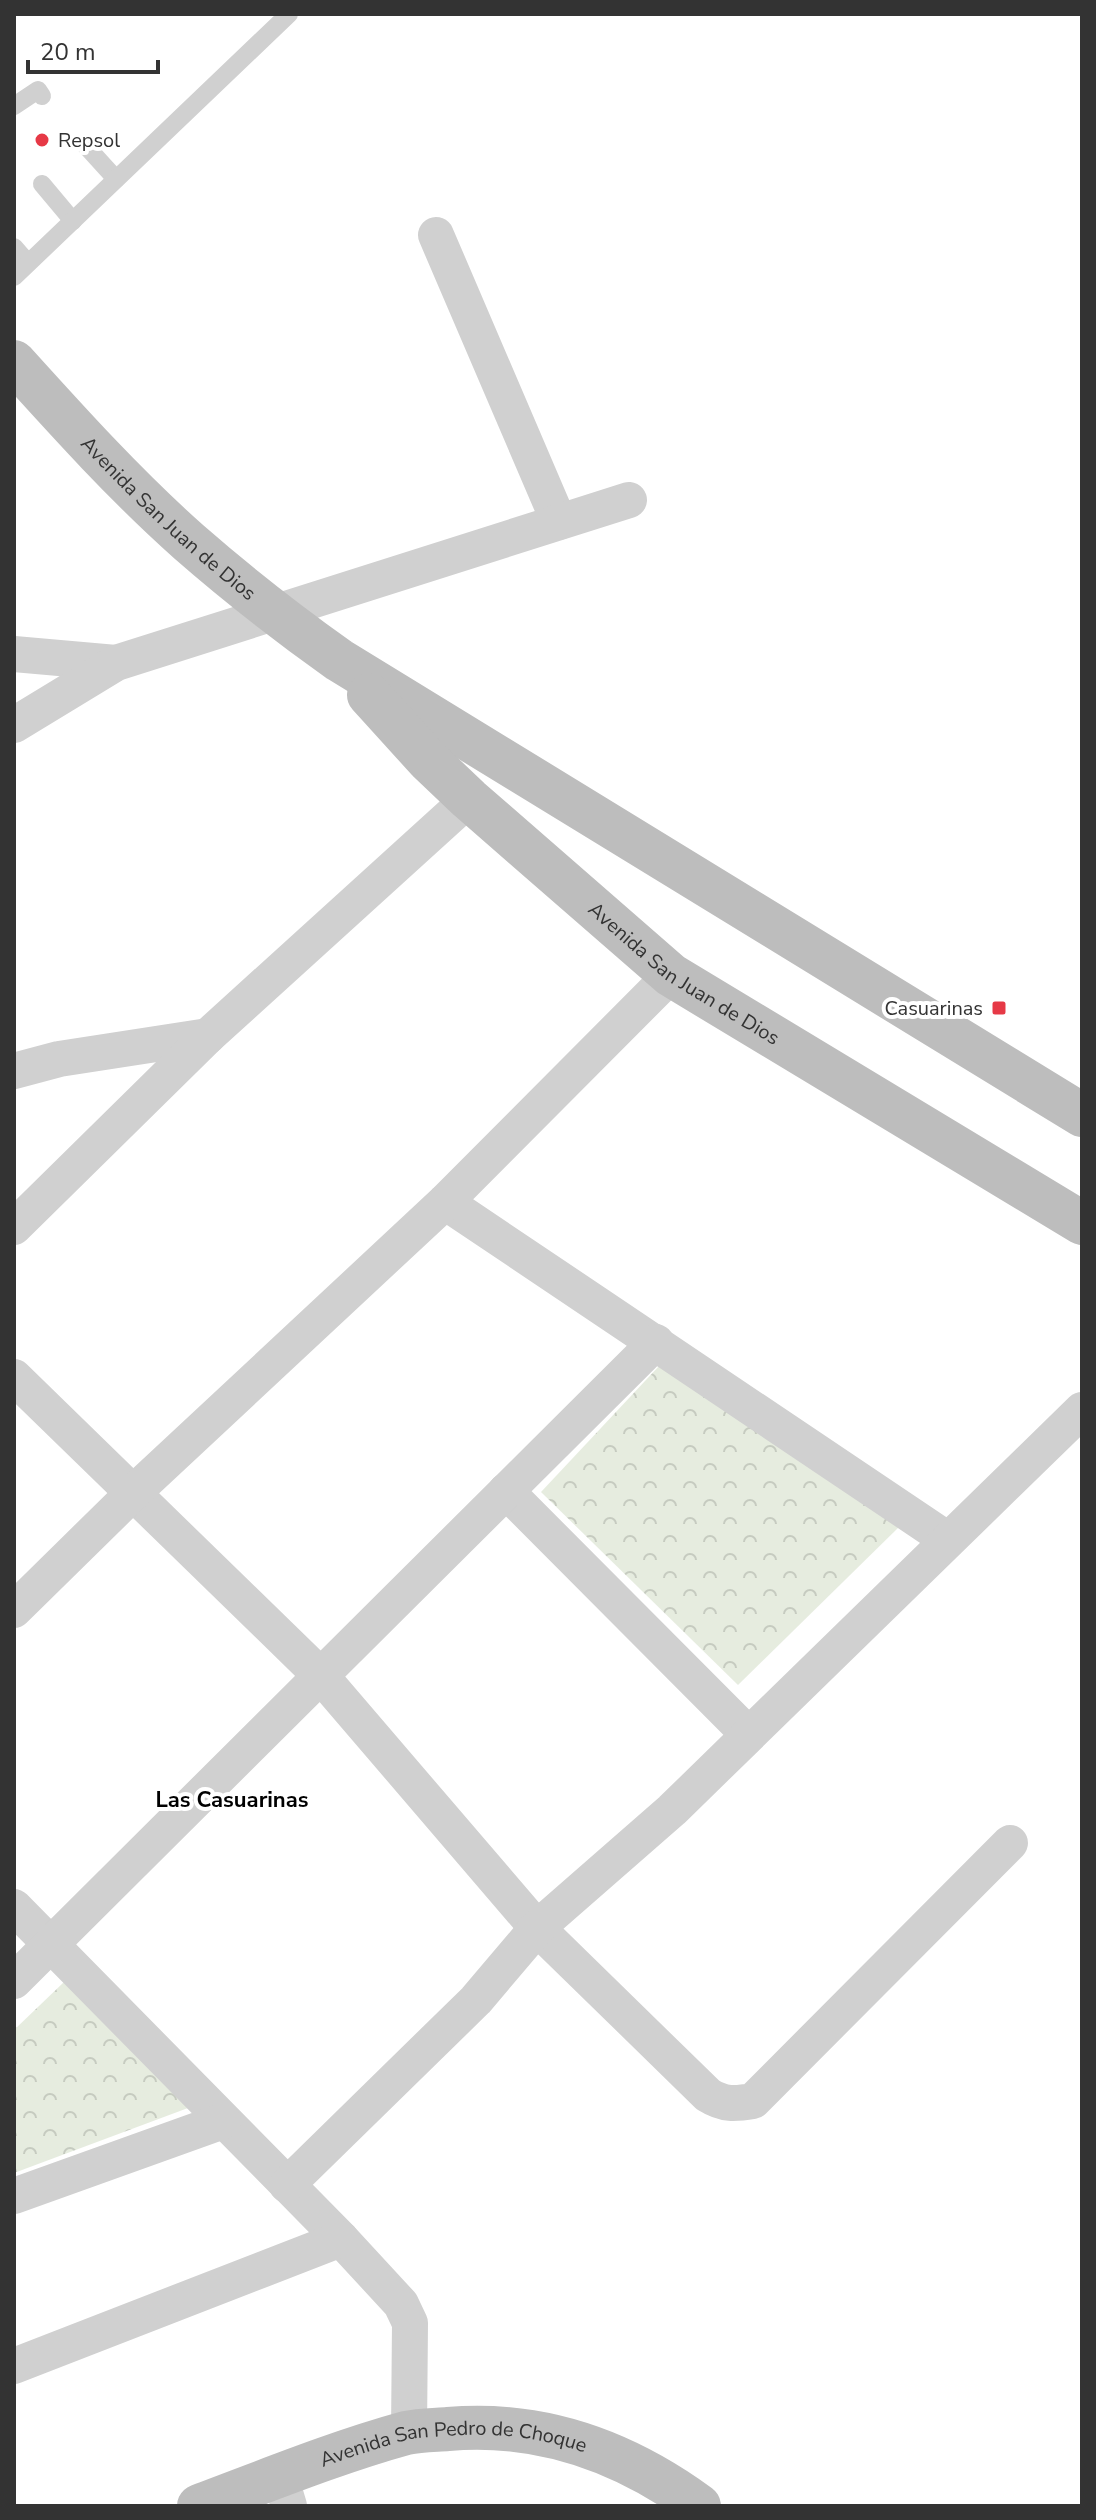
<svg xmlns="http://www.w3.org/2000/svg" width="1096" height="2520" font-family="'Nunito Sans',sans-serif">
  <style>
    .park { fill: url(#park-crowns) }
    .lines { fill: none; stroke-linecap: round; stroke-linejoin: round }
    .lane { stroke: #d0d0d0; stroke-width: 18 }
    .street { stroke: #d0d0d0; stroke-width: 36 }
    .secondary { stroke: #bdbdbd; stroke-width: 44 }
    .poi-dot { fill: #e63946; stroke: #fff; stroke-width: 3 }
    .labels { text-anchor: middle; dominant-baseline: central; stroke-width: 8; stroke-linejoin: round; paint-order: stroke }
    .poi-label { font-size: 20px; fill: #333; stroke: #fff; text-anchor: start }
    .street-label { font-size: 20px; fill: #333; stroke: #fff }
    .neighbourhood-label { font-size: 22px; font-weight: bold; fill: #000; stroke: #fff }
  </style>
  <defs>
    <pattern id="park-crowns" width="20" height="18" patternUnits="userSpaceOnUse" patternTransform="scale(2)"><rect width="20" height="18" fill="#e6ecdf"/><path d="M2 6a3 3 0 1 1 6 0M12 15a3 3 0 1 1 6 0" fill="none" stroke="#c6cbc0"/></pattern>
  </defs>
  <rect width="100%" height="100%" fill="#fff"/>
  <!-- park -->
  <g class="park">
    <polygon points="660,1365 899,1527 738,1685 541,1492"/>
    <polygon points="64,1982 188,2108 14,2173 14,2030"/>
  </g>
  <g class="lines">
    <!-- lane -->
    <g class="lane">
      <polyline points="14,106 38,90 42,96"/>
      <polyline points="86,146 116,179"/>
      <polyline points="42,184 73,221"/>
      <polyline points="14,247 28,263"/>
      <polyline points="14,277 289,14"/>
    </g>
    <!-- street -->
    <g class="street">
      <polyline points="436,235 559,522"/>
      <polyline points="14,654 116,663"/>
      <polyline points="14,725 116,663 629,500"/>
      <polyline points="14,1071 59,1059 208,1036"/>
      <polyline points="445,1202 948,1540"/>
      <polyline points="14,1227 208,1036 469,799"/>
      <path d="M 14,1377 L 321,1676 L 537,1928 L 708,2095 C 724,2105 735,2104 753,2101 L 1010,1843"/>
      <polyline points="506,1491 748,1734"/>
      <polyline points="14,1610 133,1493 445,1202 671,975"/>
      <polyline points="14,1907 341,2239 401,2304 410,2323 409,2432"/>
      <polyline points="14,1981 656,1342"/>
      <polyline points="287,2185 476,2000 537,1928 672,1810 1082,1410"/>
      <polyline points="14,2196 223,2121"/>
      <polyline points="14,2366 341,2239"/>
      <polyline points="280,2476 289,2506"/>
    </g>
    <!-- secondary -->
    <g class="secondary">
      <path id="s1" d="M 14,362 C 70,424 126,486 189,542 C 237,584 287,623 339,660 L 1082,1115"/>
      <path id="s2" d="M 369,695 L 428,760 L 469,799 L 671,975 L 1082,1223"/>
      <path id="s3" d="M 199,2506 C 266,2481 337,2452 406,2433 C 419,2430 435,2430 448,2429 C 542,2421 624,2451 699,2506"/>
    </g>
  </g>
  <!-- markers -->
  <g class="poi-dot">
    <circle cx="42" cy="140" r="8"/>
    <rect x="991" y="1000" width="16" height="16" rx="4"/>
  </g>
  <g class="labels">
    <!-- poi labels -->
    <g class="poi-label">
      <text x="58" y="140">Repsol</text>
      <text x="983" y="1008" text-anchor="end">Casuarinas</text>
    </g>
    <!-- street labels -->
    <g class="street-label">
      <text stroke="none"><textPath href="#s1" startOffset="220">Avenida San Juan de Dios</textPath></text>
      <text stroke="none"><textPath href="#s2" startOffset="422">Avenida San Juan de Dios</textPath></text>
      <text stroke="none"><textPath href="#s3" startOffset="266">Avenida San Pedro de Choque</textPath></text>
    </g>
    <!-- neighbourhood labels -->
    <g class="neighbourhood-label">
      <text x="232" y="1800">Las Casuarinas</text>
    </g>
  </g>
  <!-- border -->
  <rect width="1096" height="2520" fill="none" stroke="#333333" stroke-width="32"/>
  <!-- scale -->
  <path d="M28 60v12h130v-12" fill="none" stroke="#333333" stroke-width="4"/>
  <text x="40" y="60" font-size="24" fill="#333333" stroke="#ffffff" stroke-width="6" paint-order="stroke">20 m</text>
</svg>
